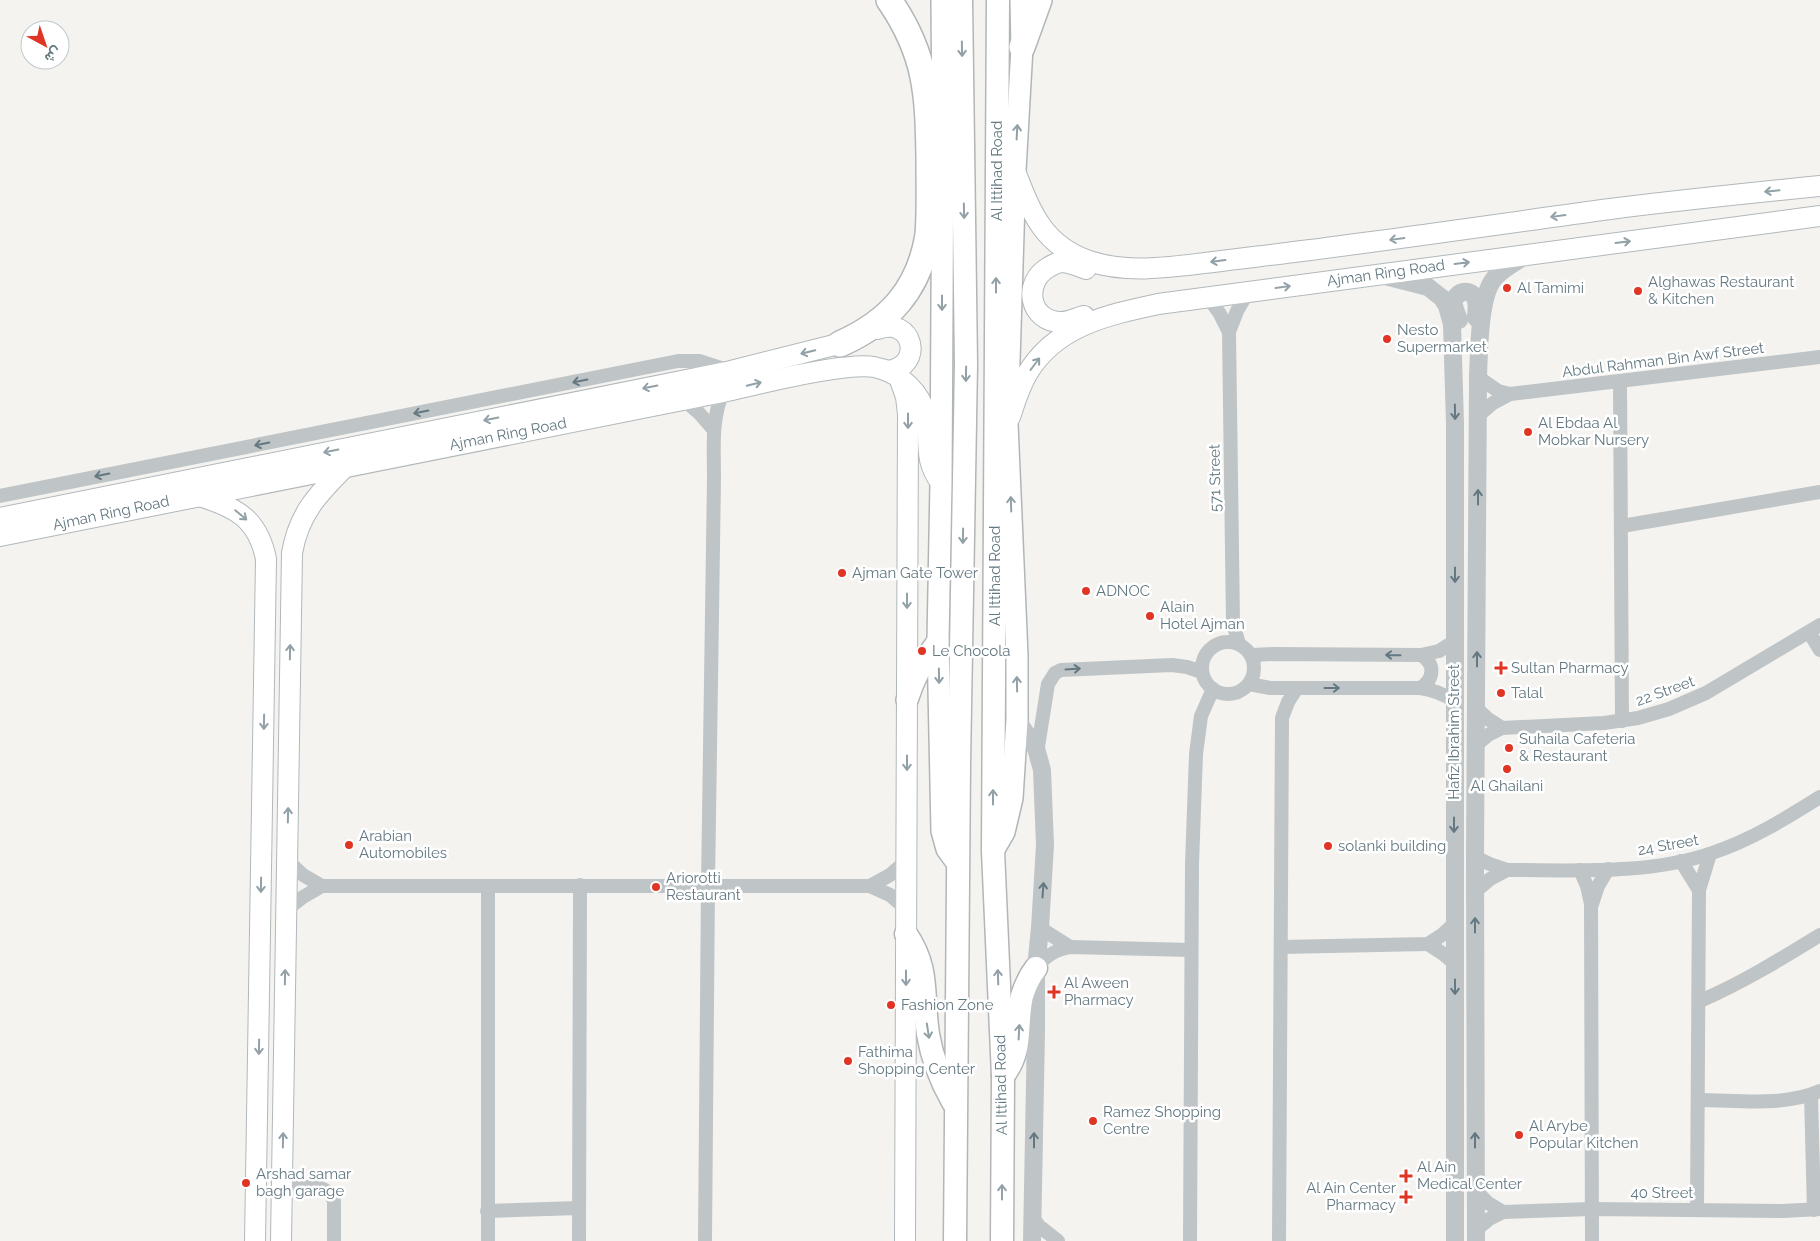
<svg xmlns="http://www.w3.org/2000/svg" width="1820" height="1241" font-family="Raleway,Vazirmatn,sans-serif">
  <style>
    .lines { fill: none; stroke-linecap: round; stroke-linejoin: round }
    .secondary-casing { stroke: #b1b8bb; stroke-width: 22 }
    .primary-casing { stroke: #b0b6b8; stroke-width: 24 }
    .trunk-casing { stroke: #b2b6b8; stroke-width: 25 }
    .motorway-casing { stroke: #b2b6b8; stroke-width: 28 }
    .minor { stroke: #bfc4c6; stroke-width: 14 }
    .tertiary { stroke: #bfc4c6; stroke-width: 18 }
    .secondary { stroke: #fff; stroke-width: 20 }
    .primary { stroke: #fff; stroke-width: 21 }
    .trunk { stroke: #fff; stroke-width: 22 }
    .motorway { stroke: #fff; stroke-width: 25 }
    .oneway { stroke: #92a0a7 }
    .oneway2 { stroke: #637881 }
    .poi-dot { fill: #e03524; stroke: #fff; stroke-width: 2 }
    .labels { text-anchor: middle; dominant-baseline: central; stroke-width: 5; stroke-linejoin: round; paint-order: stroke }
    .street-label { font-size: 15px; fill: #637881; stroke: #fff }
    .poi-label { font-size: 15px; fill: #637881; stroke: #fff; text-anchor: start }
  </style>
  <rect width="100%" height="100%" fill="#f4f3f0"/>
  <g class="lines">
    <defs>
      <g id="secondary">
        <path d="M 1015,171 C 1031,212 1043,245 1089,261 C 1128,274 1172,267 1213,262 C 1243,258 1272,255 1302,251 C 1405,238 1507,223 1610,209 C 1680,200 1750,193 1820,186"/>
        <path d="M 1084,316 C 1076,318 1069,322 1061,322 C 1029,322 1022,282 1049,267 C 1054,264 1058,262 1063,262 C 1072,263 1078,266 1086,269"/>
        <path d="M 878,329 C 913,316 925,366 888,371"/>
        <polyline points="901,383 906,397 908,414 905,1241"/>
        <path d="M 1010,417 C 1015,402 1019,388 1027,374 C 1055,326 1107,315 1158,304 L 1820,216"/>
        <path d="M 199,496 C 236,507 258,519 266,559 L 255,1241"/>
        <polyline points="0,518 731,371 854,340"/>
        <path d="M 0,536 L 723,392 C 762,383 800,373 840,368 C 851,367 863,365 874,367 C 895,371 914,386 923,406 C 934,434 920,455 941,483"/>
        <path d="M 281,1241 L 292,553 C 299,513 318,494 346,466"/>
      </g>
      <g id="primary">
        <polyline points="942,0 943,125 941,483 938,641 942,831 947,849 958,864"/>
        <path d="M 907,700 C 914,678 924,659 938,641"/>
        <polyline points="993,851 1004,832 1012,798 1017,720 1017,656 1007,424 1015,170 1022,47 1021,0"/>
      </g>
      <g id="trunk">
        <polyline points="998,0 993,851 1003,1076 1002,1241"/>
        <path d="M 906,934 C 930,969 922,995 928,1034 C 932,1058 941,1081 953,1102"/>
        <path d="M 1003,1076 C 1024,1049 1015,1026 1022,996 C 1025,986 1029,977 1036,968"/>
        <polyline points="955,1241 959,764 966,364 961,0"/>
      </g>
      <g id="motorway">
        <polyline points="1022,47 1039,0"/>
        <path d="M 840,344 C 889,322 919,290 928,235 C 930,210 929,185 929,159 C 928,95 927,55 889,0"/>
      </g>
    </defs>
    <!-- secondary casing -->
    <use href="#secondary" class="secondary-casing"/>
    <!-- primary casing -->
    <use href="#primary" class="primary-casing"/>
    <!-- trunk casing -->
    <use href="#trunk" class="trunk-casing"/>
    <!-- motorway casing -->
    <use href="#motorway" class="motorway-casing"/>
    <!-- minor -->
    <g class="minor">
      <polyline points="1208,297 1220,314 1229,332"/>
      <polyline points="1478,377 1498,391 1510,394"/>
      <polyline points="1620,382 1622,721"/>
      <polyline points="683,399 699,413 713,429"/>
      <polyline points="1478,416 1493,403 1510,394 1820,357"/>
      <polyline points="0,496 678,361 699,361 730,371"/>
      <polyline points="1622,526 1820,492"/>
      <polyline points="1809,632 1820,650"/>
      <circle cx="1228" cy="668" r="26"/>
      <polyline points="1239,644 1233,623 1229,332 1237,311 1248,292"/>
      <polyline points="1252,655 1273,654 1421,655 1439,651 1455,641"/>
      <path d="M 1249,684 L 1270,688 L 1420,688 C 1433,690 1443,693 1454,701"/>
      <path d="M 1420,688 C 1434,680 1436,664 1421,655"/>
      <polyline points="1476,708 1488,719 1502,728"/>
      <polyline points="1476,745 1488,735 1502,728 1604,723 1638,718 1669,709 1706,693 1820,625"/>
      <polyline points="1037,753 1048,684 1055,673 1061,670 1172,665 1187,667 1202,672"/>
      <path d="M 1475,857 L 1492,865 L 1507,870 C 1573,870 1649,875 1712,853 C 1751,840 1785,819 1820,797"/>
      <polyline points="287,860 303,875 322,886"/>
      <polyline points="1681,861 1699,890"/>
      <polyline points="1580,870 1587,886 1591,904 1592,1241"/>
      <polyline points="870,886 890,875 906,861"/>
      <polyline points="1475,892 1490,879 1507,870"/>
      <polyline points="1592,904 1598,886 1608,869"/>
      <polyline points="286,910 303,897 322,886 870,886 890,895 906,909"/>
      <polyline points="1040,928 1070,947"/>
      <polyline points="1428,944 1442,953 1455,964"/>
      <polyline points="1281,947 1428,944 1442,935 1454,924"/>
      <path d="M 1036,968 C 1045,956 1055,950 1070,947 L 1191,950"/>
      <path d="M 1700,1001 C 1742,983 1781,959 1820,935"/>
      <polyline points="1811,1095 1814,1210"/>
      <path d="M 1698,1100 C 1737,1100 1784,1107 1820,1091"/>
      <polyline points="282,1186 319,1187 330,1193 334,1201 334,1241"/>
      <polyline points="1476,1191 1488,1203 1503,1212"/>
      <polyline points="1697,1209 1699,890 1710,854"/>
      <polyline points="487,1211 579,1208"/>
      <polyline points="1032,1216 1039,1226 1058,1241"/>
      <polyline points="1477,1229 1489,1219 1503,1212 1592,1209 1783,1211 1820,1209"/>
      <polyline points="488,1241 488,886"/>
      <polyline points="579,1241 580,885"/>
      <path d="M 705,1241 L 708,885 L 714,478 C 714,448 711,420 723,392"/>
      <polyline points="1190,1241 1192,864 1196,754 1201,716 1213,689"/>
      <polyline points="1279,1241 1282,718 1288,702 1297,688"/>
    </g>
    <!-- tertiary -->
    <g class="tertiary">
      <polyline points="1385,276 1428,287 1442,298 1447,306 1452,324 1455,424 1455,1241"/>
      <path d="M 1459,320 C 1457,314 1453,307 1454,301 C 1456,291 1471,288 1475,298 C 1478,304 1476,312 1476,318"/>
      <polyline points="1017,720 1036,748 1042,770 1045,845 1040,928 1036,968 1036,1031 1032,1241"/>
      <path d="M 1476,1241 L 1475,857 L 1478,377 C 1479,353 1479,299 1493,280 C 1501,269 1516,262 1528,254"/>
    </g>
    <!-- secondary -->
    <use href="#secondary" class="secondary"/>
    <!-- primary -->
    <use href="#primary" class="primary"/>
    <!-- trunk -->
    <use href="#trunk" class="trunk"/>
    <!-- motorway -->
    <use href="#motorway" class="motorway"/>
  </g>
  <!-- one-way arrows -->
  <defs><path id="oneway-shaft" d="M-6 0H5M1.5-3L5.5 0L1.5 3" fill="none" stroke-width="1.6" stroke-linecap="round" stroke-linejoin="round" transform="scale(1.25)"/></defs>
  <g class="oneway">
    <use href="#oneway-shaft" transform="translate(962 49) rotate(89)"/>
    <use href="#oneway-shaft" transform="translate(1017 132) rotate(-87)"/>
    <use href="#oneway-shaft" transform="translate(1772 191) rotate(174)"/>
    <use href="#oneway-shaft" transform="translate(964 211) rotate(89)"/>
    <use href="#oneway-shaft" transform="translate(1558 216) rotate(172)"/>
    <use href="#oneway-shaft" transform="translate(1397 239) rotate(172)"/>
    <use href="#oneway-shaft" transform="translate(1623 242) rotate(-7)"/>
    <use href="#oneway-shaft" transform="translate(1218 261) rotate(173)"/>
    <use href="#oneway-shaft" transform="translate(1462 263) rotate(-7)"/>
    <use href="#oneway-shaft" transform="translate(996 285) rotate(-90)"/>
    <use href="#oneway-shaft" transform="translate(1283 287) rotate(-8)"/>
    <use href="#oneway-shaft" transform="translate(942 303) rotate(90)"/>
    <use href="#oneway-shaft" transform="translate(808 352) rotate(166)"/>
    <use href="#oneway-shaft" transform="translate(1035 364) rotate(-53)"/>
    <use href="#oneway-shaft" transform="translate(966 374) rotate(91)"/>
    <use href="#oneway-shaft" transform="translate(754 384) rotate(-13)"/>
    <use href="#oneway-shaft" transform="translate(650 387) rotate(169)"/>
    <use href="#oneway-shaft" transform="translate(491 419) rotate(169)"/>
    <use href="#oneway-shaft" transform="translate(908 421) rotate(90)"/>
    <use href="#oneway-shaft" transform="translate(331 451) rotate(169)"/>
    <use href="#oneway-shaft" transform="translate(1011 504) rotate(-92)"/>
    <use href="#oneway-shaft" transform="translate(241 515) rotate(40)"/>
    <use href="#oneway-shaft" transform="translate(963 536) rotate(91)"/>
    <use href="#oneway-shaft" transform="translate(907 601) rotate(90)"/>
    <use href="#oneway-shaft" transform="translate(290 652) rotate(-89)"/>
    <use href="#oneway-shaft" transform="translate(939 676) rotate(89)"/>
    <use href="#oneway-shaft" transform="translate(1017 684) rotate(-91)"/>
    <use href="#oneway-shaft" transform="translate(264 722) rotate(91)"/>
    <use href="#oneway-shaft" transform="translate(907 763) rotate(90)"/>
    <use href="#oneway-shaft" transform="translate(993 797) rotate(-90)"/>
    <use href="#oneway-shaft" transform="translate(288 815) rotate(-89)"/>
    <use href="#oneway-shaft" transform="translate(261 885) rotate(91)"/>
    <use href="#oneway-shaft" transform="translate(285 977) rotate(-89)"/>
    <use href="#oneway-shaft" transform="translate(998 977) rotate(-92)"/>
    <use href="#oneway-shaft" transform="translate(906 978) rotate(90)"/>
    <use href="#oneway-shaft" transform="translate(928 1031) rotate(81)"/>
    <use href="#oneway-shaft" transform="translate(1019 1032) rotate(-87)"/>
    <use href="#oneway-shaft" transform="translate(259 1047) rotate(91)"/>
    <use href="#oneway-shaft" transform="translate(283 1140) rotate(-89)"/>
    <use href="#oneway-shaft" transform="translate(1002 1192) rotate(-90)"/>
  </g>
  <g class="oneway2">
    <use href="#oneway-shaft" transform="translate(580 381) rotate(169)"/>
    <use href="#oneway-shaft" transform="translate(421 412) rotate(169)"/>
    <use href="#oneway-shaft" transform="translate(1455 412) rotate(89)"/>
    <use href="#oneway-shaft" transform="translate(262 444) rotate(169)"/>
    <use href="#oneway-shaft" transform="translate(102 475) rotate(169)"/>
    <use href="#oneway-shaft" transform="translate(1478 497) rotate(-90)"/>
    <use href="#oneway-shaft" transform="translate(1455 575) rotate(90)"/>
    <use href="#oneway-shaft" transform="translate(1393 655) rotate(-179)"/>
    <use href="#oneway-shaft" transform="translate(1477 659) rotate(-90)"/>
    <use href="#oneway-shaft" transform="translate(1073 669) rotate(-4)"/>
    <use href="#oneway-shaft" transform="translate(1332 688)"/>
    <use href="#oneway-shaft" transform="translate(1454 825) rotate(90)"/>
    <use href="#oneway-shaft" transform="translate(1043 890) rotate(-86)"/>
    <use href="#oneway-shaft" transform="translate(1475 925) rotate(-90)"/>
    <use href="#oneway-shaft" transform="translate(1455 987) rotate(90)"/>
    <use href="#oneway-shaft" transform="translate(1034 1140) rotate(-90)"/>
    <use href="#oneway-shaft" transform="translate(1475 1140) rotate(-90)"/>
  </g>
  <!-- markers -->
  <g class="poi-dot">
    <circle cx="1507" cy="288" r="5"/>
    <circle cx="1638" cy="291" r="5"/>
    <circle cx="1387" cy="339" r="5"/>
    <circle cx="1528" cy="432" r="5"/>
    <circle cx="842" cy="573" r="5"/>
    <circle cx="1086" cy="591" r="5"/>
    <circle cx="1150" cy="616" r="5"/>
    <circle cx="922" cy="651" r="5"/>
    <path d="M1498.5 660.5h5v5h5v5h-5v5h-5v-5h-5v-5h5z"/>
    <circle cx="1501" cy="693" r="5"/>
    <circle cx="1509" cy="748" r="5"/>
    <circle cx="1507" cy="769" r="5"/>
    <circle cx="349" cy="845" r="5"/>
    <circle cx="1328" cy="846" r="5"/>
    <circle cx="656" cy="887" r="5"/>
    <path d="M1051.5 984.5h5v5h5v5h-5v5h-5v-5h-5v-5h5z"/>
    <circle cx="891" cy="1005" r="5"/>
    <circle cx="848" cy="1061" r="5"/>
    <circle cx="1093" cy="1121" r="5"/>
    <circle cx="1519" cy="1135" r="5"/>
    <path d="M1403.5 1168.5h5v5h5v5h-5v5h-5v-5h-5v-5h5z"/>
    <circle cx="246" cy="1183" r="5"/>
    <path d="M1403.5 1189.5h5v5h5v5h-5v5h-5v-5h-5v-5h5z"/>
  </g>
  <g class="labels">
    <!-- street labels -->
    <g class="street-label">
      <text transform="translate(997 171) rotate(-90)">Al Ittihad Road</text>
      <text transform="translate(1386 273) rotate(-8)">Ajman Ring Road</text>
      <text transform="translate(1663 360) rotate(-7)">Abdul Rahman Bin Awf Street</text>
      <text transform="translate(508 434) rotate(-11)">Ajman Ring Road</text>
      <text transform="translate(1215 478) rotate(-91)">571 Street</text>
      <text transform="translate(111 513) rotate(-12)">Ajman Ring Road</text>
      <text transform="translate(995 576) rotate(-90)">Al Ittihad Road</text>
      <text transform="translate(1665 691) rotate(-20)">22 Street</text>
      <text transform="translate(1454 732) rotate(-90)">Hafiz Ibrahim Street</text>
      <text transform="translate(1668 845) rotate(-10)">24 Street</text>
      <text transform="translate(1001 1085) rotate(-91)">Al Ittihad Road</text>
      <text x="1662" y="1193">40 Street</text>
    </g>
    <!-- poi labels -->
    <g class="poi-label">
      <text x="1648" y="282">Alghawas Restaurant<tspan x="1648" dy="17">&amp; Kitchen</tspan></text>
      <text x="1517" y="288">Al Tamimi</text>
      <text x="1397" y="330">Nesto<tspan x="1397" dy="17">Supermarket</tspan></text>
      <text x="1538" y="423">Al Ebdaa Al<tspan x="1538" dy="17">Mobkar Nursery</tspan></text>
      <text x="852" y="573">Ajman Gate Tower</text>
      <text x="1096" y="591">ADNOC</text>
      <text x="1160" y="607">Alain<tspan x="1160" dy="17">Hotel Ajman</tspan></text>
      <text x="932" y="651">Le Chocola</text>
      <text x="1511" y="668">Sultan Pharmacy</text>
      <text x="1511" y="693">Talal</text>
      <text x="1519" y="739">Suhaila Cafeteria<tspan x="1519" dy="17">&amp; Restaurant</tspan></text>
      <text x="1507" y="786" text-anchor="middle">Al Ghailani</text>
      <text x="359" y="836">Arabian<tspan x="359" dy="17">Automobiles</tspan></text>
      <text x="1338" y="846">solanki building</text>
      <text x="666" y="878">Ariorotti<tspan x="666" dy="17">Restaurant</tspan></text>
      <text x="1064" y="983">Al Aween<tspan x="1064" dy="17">Pharmacy</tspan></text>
      <text x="901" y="1005">Fashion Zone</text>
      <text x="858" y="1052">Fathima<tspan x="858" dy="17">Shopping Center</tspan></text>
      <text x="1103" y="1112">Ramez Shopping<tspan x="1103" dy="17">Centre</tspan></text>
      <text x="1529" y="1126">Al Arybe<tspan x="1529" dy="17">Popular Kitchen</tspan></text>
      <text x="1417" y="1167">Al Ain<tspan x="1417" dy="17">Medical Center</tspan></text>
      <text x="256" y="1174">Arshad samar<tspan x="256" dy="17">bagh garage</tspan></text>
      <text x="1396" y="1188" text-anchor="end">Al Ain Center<tspan x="1396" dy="17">Pharmacy</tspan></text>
    </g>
  </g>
  <!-- north arrow -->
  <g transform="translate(45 45) rotate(140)"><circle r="24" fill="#ffffff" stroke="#c1c9cd"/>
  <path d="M0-4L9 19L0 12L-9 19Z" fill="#e03524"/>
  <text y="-8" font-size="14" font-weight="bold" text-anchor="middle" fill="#637881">ش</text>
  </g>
</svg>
